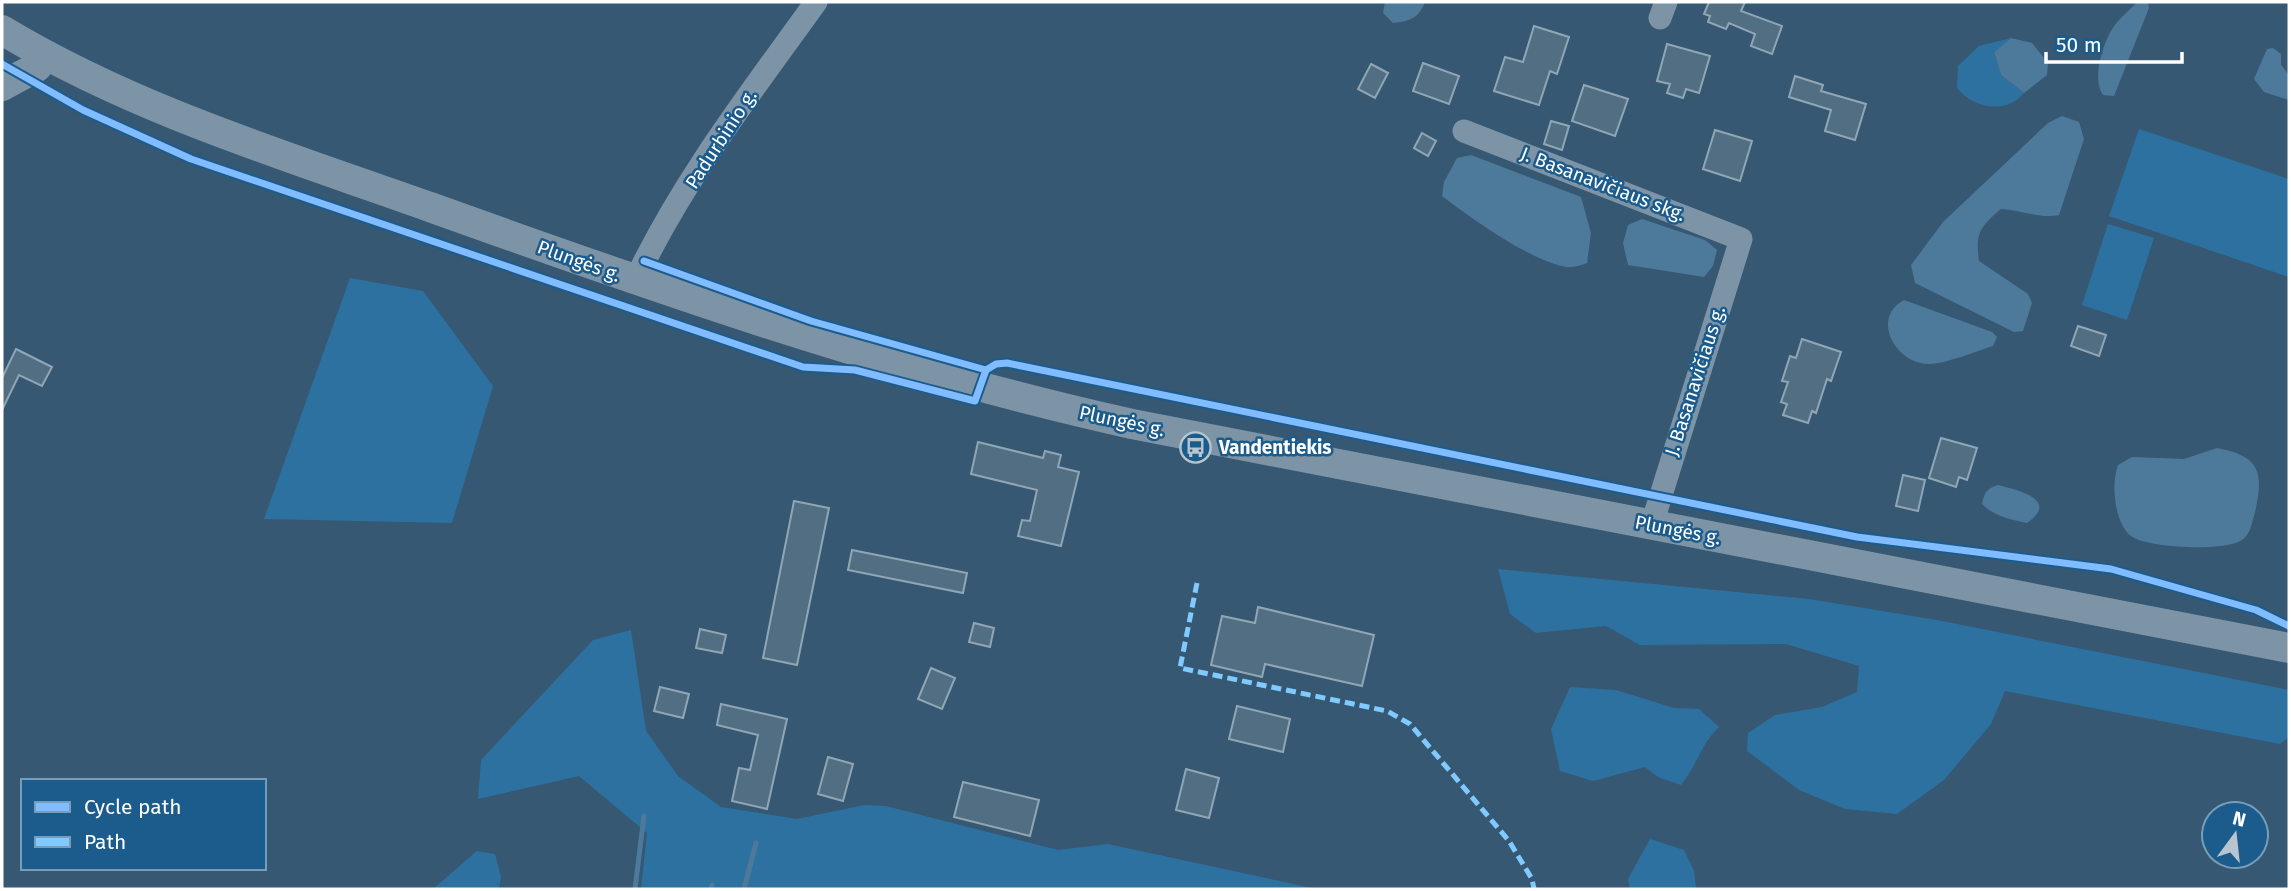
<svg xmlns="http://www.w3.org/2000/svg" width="2291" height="891" font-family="'Fira Sans',sans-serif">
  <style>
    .green { fill: #2d71a1 }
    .water { fill: #4d7a9b }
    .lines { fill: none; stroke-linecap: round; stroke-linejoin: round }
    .stream { stroke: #4d7a9b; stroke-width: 5 }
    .building { fill: #526e83; stroke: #91a6b5; stroke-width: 2 }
    .minor { stroke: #7d94a7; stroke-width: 23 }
    .major { stroke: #7c94a5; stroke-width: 30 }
    .quiet { stroke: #80caff; stroke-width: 5; stroke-dasharray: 10 5; stroke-linecap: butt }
    .cycleway-casing { stroke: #1c5c8d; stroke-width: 11 }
    .cycleway { stroke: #80bcff; stroke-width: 7 }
    .labels { text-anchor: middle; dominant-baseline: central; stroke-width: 5; stroke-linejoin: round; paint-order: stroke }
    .street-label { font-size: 19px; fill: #fff; stroke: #1c5c8d }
    .poi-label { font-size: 19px; font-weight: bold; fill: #fff; stroke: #1c5c8d; text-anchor: start }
  </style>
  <rect width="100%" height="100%" fill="#365873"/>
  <!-- green -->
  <g class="green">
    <path d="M 2011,38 L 1994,52 L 2001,75 L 2024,93 C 2006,115 1973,108 1957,88 L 1958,66 L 1979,46 Z"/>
    <polygon points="2139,129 2289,179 2289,277 2109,216"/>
    <polygon points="2108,224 2154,238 2127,320 2082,305"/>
    <polygon points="350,278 423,291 493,386 452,523 264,519"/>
    <polygon points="1498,569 1809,599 1937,620 2289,690 2289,737 2280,744 2005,691 1991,724 1944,780 1897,814 1845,809 1799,790 1747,751 1748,733 1775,715 1822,707 1857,692 1859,666 1786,644 1640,645 1606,626 1536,633 1510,614"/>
    <polygon points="631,630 646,731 678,776 721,807 797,819 864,805 886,806 1058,850 1108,844 1317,889 641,889 647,833 579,776 478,799 481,760 593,640"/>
    <path d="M 1570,687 L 1616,690 L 1674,708 L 1699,709 L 1719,727 C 1700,745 1698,764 1681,785 L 1658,777 L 1645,767 L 1593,781 L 1560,771 L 1551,729 Z"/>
    <polygon points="1650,839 1684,850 1694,871 1696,889 1630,889 1628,879"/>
    <polygon points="477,851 495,854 501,877 499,889 433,889"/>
  </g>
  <!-- water -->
  <g class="water">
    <path d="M 1385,2 L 1425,2 C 1419,18 1410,21 1393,23 L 1383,13 Z"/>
    <path d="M 2137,2 L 2148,2 L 2149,8 L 2114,96 L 2103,95 C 2092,79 2102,47 2111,31 C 2117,20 2129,11 2137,2 Z"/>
    <polygon points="2011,38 2032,43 2048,63 2047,75 2024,93 2001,75 1994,52"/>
    <polygon points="2273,48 2281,54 2281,65 2289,75 2289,100 2264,92 2254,79 2267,49"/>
    <path d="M 2062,116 L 2079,122 L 2084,139 L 2059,215 C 2040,219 2020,210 2001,209 C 1980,227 1975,233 1979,261 L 2028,294 L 2032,303 L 2023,331 L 2014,332 L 1915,283 L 1911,265 L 1943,222 L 2048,123 Z"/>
    <path d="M 1471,155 L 1581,197 L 1591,233 L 1587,263 C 1581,265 1573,268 1566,267 C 1527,259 1474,220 1442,196 L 1444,182 L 1457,158 Z"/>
    <polygon points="1642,219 1705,240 1717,250 1713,266 1704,277 1628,265 1623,243 1628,225"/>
    <path d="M 1904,300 L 1992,332 L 1997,337 L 1993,346 C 1976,351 1946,364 1929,364 C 1896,364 1870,318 1904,300 Z"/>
    <path d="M 2217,448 C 2260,456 2264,472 2255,512 C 2252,522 2251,534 2242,540 C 2225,552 2147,548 2131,536 C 2114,523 2111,483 2118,465 L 2132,457 L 2184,459 Z"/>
    <path d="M 1998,485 C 2016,490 2061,499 2027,523 C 2010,519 1995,517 1982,504 C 1984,493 1987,488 1998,485 Z"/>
  </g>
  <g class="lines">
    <!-- stream -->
    <g class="stream">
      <polyline points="635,889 644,816"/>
      <polyline points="711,889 712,885"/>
      <polyline points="744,889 756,843"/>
    </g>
  </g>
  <!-- building -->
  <g class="building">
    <polygon points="1709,2 1745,2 1741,11 1782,26 1772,54 1751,46 1755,34 1729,23 1726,29 1708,22 1710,16 1704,14"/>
    <polygon points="1534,26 1569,37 1557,74 1550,71 1539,105 1494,91 1505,57 1523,62"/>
    <polygon points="1667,44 1710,56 1699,93 1686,89 1683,98 1667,93 1670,84 1657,81"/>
    <polygon points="1423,63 1459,76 1449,104 1413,91"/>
    <polygon points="1371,64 1388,73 1375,98 1358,89"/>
    <polygon points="1795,76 1823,85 1821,91 1866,104 1855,140 1825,131 1831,110 1789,97"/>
    <polygon points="1584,85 1628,99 1615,136 1572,121"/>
    <polygon points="1551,121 1569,126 1562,150 1544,144"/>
    <polygon points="1715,130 1752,141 1740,181 1703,169"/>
    <polygon points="1422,133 1436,141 1428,156 1414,148"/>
    <polygon points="2078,326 2106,335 2099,356 2071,346"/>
    <polygon points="1802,339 1841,352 1831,381 1827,379 1816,413 1812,411 1808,423 1783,415 1787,404 1781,402 1788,382 1782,381 1790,356 1796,358"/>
    <polygon points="16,349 52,367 42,386 19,375 2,410 2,378"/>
    <polygon points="1941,438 1977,448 1967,480 1959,477 1956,487 1929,478"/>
    <polygon points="978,442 1043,458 1045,451 1061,455 1058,467 1079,472 1061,546 1018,536 1022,520 1030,521 1037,490 971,474"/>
    <polygon points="1903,475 1925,480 1918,511 1896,506"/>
    <polygon points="794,501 829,508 797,665 763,658"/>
    <polygon points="852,550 967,573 963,593 848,570"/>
    <polygon points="1258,607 1374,635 1362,686 1265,664 1262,677 1211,665 1222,616 1255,623"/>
    <polygon points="974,623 994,628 990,647 969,642"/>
    <polygon points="700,629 726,635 722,653 696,648"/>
    <polygon points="931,668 955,678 942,709 918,699"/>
    <polygon points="660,687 689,694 683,718 654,711"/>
    <polygon points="721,704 787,719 767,809 732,801 739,768 750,770 758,735 717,725"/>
    <polygon points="1237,706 1290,719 1283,752 1229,739"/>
    <polygon points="828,757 853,764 843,801 818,794"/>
    <polygon points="1186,769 1219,778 1209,818 1176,810"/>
    <polygon points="963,782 1039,800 1030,836 954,817"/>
  </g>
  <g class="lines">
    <!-- minor -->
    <g class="minor">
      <polyline points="1660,18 1666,2"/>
      <polyline points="1464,131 1741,239 1652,524"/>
      <path d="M 635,281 C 682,181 752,91 816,2"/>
    </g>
    <!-- major -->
    <g class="major">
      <path d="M 2,30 C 135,110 284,155 430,207 C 664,291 889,370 1132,424 L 2289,648"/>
      <polyline points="2,86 37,67 45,56"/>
    </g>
    <!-- quiet -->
    <polyline class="quiet" points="1197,583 1180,668 1387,711 1410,724 1509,841 1532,879 1534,889"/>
    <defs>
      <g id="cycleway">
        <polyline points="2,64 83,110 191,159 803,367 855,370 975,401 986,370 996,364 1007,363 1857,537 2111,569 2256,610 2289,626"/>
        <polyline points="644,261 811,321 986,370"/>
      </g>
    </defs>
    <!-- cycleway casing -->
    <use href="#cycleway" class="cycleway-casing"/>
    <!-- cycleway -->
    <use href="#cycleway" class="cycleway"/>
  </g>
  <!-- icons -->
  <defs>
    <symbol id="bus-ring" viewBox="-11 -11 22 22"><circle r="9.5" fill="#1c5c8d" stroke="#b9c5ce" stroke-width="1.5"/><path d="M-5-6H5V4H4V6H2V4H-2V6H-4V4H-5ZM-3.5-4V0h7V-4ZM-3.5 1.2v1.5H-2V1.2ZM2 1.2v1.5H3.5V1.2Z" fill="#b9c5ce"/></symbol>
  </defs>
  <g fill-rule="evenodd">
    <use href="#bus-ring" x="1178" y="430" width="35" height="35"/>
  </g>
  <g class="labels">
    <!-- street labels -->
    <g class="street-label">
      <text transform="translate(721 139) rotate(-57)">Padurbinio g.</text>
      <text transform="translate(1603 184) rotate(21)">J. Basanavičiaus skg.</text>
      <text transform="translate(579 261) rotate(20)">Plungės g.</text>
      <text transform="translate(1695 381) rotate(-72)">J. Basanavičiaus g.</text>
      <text transform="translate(1122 421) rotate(12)">Plungės g.</text>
      <text transform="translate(1678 530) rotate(11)">Plungės g.</text>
    </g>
    <!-- poi labels -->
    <g class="poi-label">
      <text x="1219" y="447">Vandentiekis</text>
    </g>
  </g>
  <!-- border -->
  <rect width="2291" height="891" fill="none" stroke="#ffffff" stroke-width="7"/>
  <!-- legend -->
  <rect x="21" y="779" width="245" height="91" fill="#1c5c8d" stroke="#779dbb" stroke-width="2"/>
  <rect x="35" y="802" width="35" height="10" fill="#80bcff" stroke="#779dbb" stroke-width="2"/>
  <text x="84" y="814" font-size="21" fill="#ffffff">Cycle path</text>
  <rect x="35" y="837" width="35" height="10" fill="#80caff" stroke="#779dbb" stroke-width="2"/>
  <text x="84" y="849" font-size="21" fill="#ffffff">Path</text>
  <!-- north arrow -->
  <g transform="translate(2235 835) rotate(15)"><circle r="33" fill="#1c5c8d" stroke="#779dbb" stroke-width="2"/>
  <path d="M0-5L12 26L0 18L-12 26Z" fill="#b9c5ce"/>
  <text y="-10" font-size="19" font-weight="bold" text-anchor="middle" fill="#ffffff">N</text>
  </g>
  <!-- scale -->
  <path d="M2046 52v10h136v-10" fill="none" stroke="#ffffff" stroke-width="3.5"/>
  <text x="2056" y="52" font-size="21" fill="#ffffff" stroke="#1c5c8d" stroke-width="5" paint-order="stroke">50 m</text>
</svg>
